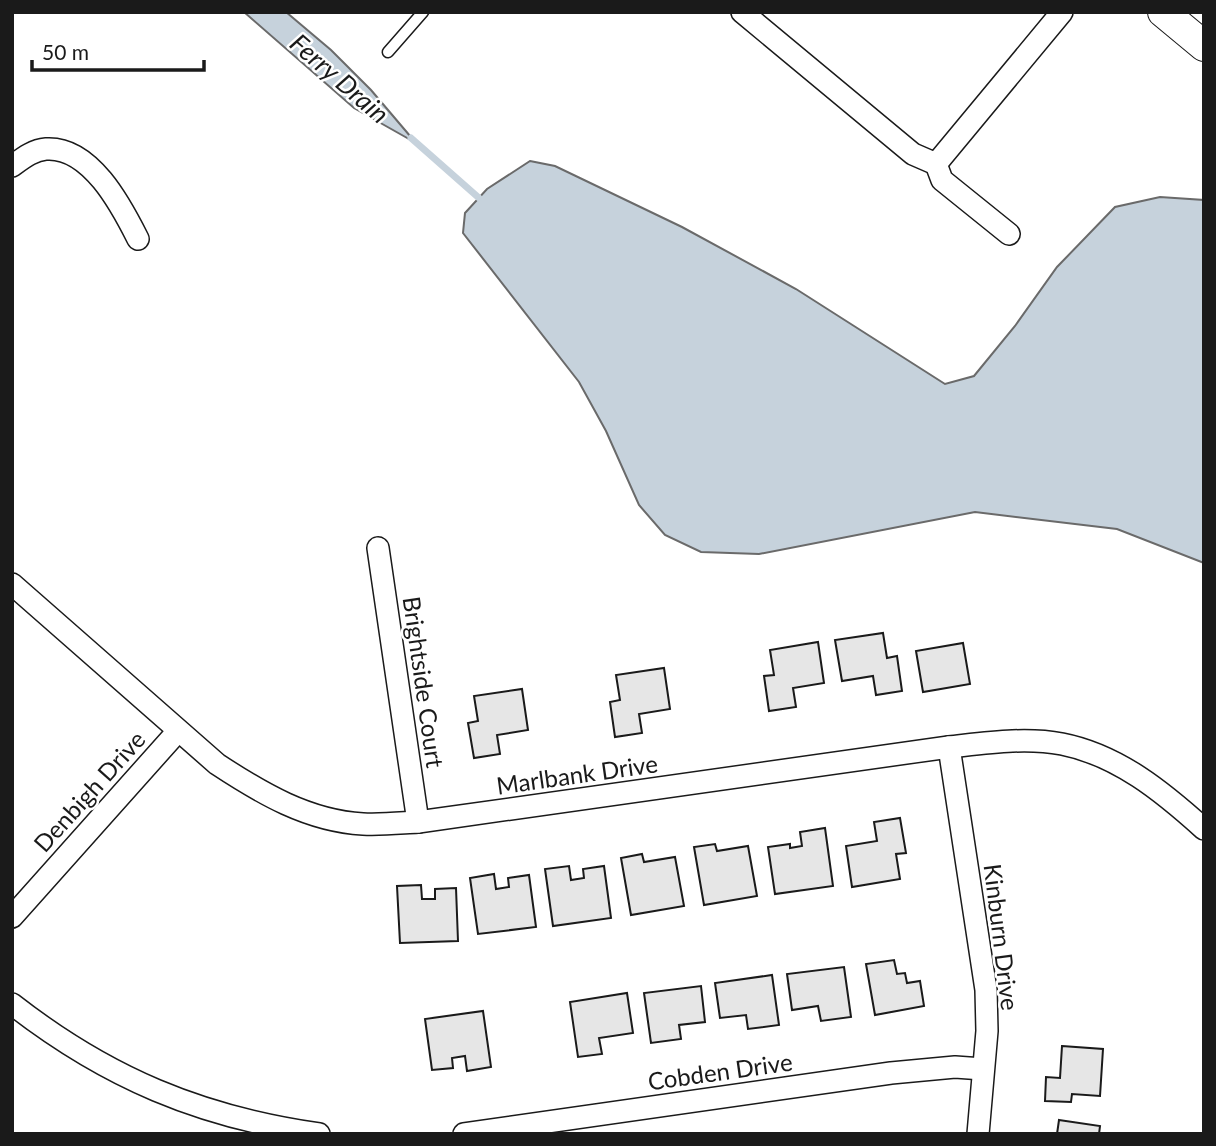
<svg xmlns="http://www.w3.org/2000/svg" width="1216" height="1146" font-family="Lato,sans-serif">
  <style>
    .water { fill: #c6d2dc; stroke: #6a6a6a; stroke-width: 2 }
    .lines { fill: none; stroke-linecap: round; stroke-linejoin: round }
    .stream { stroke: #c6d2dc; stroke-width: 7 }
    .building { fill: #e6e6e6; stroke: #1a1a1a; stroke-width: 2 }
    .service-casing { stroke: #1a1a1a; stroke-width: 13 }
    .minor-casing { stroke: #1a1a1a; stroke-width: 24 }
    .secondary-casing { stroke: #1a1a1a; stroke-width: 32 }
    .service { stroke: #fff; stroke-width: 10 }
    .minor { stroke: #fff; stroke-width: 21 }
    .secondary { stroke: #fff; stroke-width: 30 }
    .labels { text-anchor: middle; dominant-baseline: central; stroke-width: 5; stroke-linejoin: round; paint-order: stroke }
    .street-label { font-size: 24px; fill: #1a1a1a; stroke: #fff }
    .water-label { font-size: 26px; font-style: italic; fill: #1a1a1a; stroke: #fff }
  </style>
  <rect width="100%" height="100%" fill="#fff"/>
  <!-- water -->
  <g class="water">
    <polygon points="244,12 286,12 331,50 371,90 416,143 354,108"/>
    <polygon points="530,161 555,166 682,227 796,289 945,384 974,376 1015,326 1057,267 1115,207 1160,197 1204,200 1204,563 1117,529 975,512 759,554 701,552 665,535 639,505 606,431 579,382 463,233 465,213 487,189"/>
  </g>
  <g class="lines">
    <!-- stream -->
    <polyline class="stream" points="411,138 479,198"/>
  </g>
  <!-- building -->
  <g class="building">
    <polygon points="883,633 887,658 897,656 902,691 876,695 873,676 842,681 835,640"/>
    <polygon points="818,642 824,683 793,688 796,707 769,711 764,676 774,675 770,650"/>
    <polygon points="963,643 970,684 923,692 916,651"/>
    <polygon points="664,668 670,709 639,714 642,733 615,737 610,702 620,700 616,675"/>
    <polygon points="522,689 528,730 497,735 500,754 474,758 468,723 478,721 474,696"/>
    <polygon points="900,818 906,853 896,854 900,879 852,887 846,846 877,841 874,822"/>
    <polygon points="825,828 833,886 775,894 768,847 790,844 790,848 802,846 800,832"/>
    <polygon points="715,844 717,851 748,846 757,896 704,905 694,847"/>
    <polygon points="642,854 644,862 675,857 684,906 631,915 621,858"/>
    <polygon points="569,866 571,880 584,878 583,869 604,866 611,918 553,926 545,869"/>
    <polygon points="494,874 496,889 509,887 508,878 529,875 536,927 478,934 470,878"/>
    <polygon points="421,885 422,899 435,899 435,889 456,888 458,941 400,943 397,886"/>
    <polygon points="894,960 897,974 905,973 907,983 920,981 924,1006 875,1015 866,964"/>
    <polygon points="844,967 851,1017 821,1021 818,1006 792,1010 787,974"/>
    <polygon points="772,975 779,1025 748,1029 746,1015 720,1018 715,983"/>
    <polygon points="701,986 705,1022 679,1025 681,1039 651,1043 644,993"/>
    <polygon points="627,993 633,1033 599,1038 602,1054 578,1057 570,1002"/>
    <polygon points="483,1011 491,1067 467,1071 465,1056 452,1058 453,1068 432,1070 425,1019"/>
    <polygon points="1062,1046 1103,1049 1100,1096 1072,1094 1071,1102 1045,1101 1046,1077 1060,1078"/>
    <polygon points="1059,1120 1100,1126 1099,1134 1057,1134"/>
  </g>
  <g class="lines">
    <defs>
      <polyline id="service" points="388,52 423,12"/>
      <g id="minor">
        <polyline points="742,12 913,154 936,164 942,180 1009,234"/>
        <polyline points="936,164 1062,12"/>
        <path d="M 12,166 C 23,158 33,150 46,149 C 90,146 121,205 138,239"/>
        <polyline points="378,548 418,822"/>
        <path d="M 12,584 L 217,764 C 261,793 308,821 363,824 C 381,825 400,823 418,822 L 949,747 C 986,743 1025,737 1062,744 C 1118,755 1163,792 1204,829"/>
        <polyline points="949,747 986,990 987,1031 978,1134"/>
        <polyline points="12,917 178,731"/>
        <path d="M 12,1004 C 107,1078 200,1117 319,1134"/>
        <polyline points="464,1134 891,1073 955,1067 983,1069"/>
      </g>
      <polyline id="secondary" points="1163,12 1204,46"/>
    </defs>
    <!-- service casing -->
    <use href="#service" class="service-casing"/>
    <!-- minor casing -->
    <use href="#minor" class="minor-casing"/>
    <!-- secondary casing -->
    <use href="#secondary" class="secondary-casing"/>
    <!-- service -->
    <use href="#service" class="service"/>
    <!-- minor -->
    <use href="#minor" class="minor"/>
    <!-- secondary -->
    <use href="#secondary" class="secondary"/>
  </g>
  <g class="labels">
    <!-- street labels -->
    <g class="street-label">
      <text transform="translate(424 682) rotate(82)">Brightside Court</text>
      <text transform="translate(577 774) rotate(-8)">Marlbank Drive</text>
      <text transform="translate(89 791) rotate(-48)">Denbigh Drive</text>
      <text transform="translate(1002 937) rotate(83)">Kinburn Drive</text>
      <text transform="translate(720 1071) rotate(-8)">Cobden Drive</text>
    </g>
    <!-- water labels -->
    <g class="water-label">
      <text transform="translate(340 78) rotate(41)">Ferry Drain</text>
    </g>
  </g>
  <!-- border -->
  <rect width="1216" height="1146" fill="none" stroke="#1a1a1a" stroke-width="28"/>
  <!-- scale -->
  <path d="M32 60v10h172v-10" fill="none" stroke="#1a1a1a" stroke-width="3.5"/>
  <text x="42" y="60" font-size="21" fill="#1a1a1a" stroke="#ffffff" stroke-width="5" paint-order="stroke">50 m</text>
</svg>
